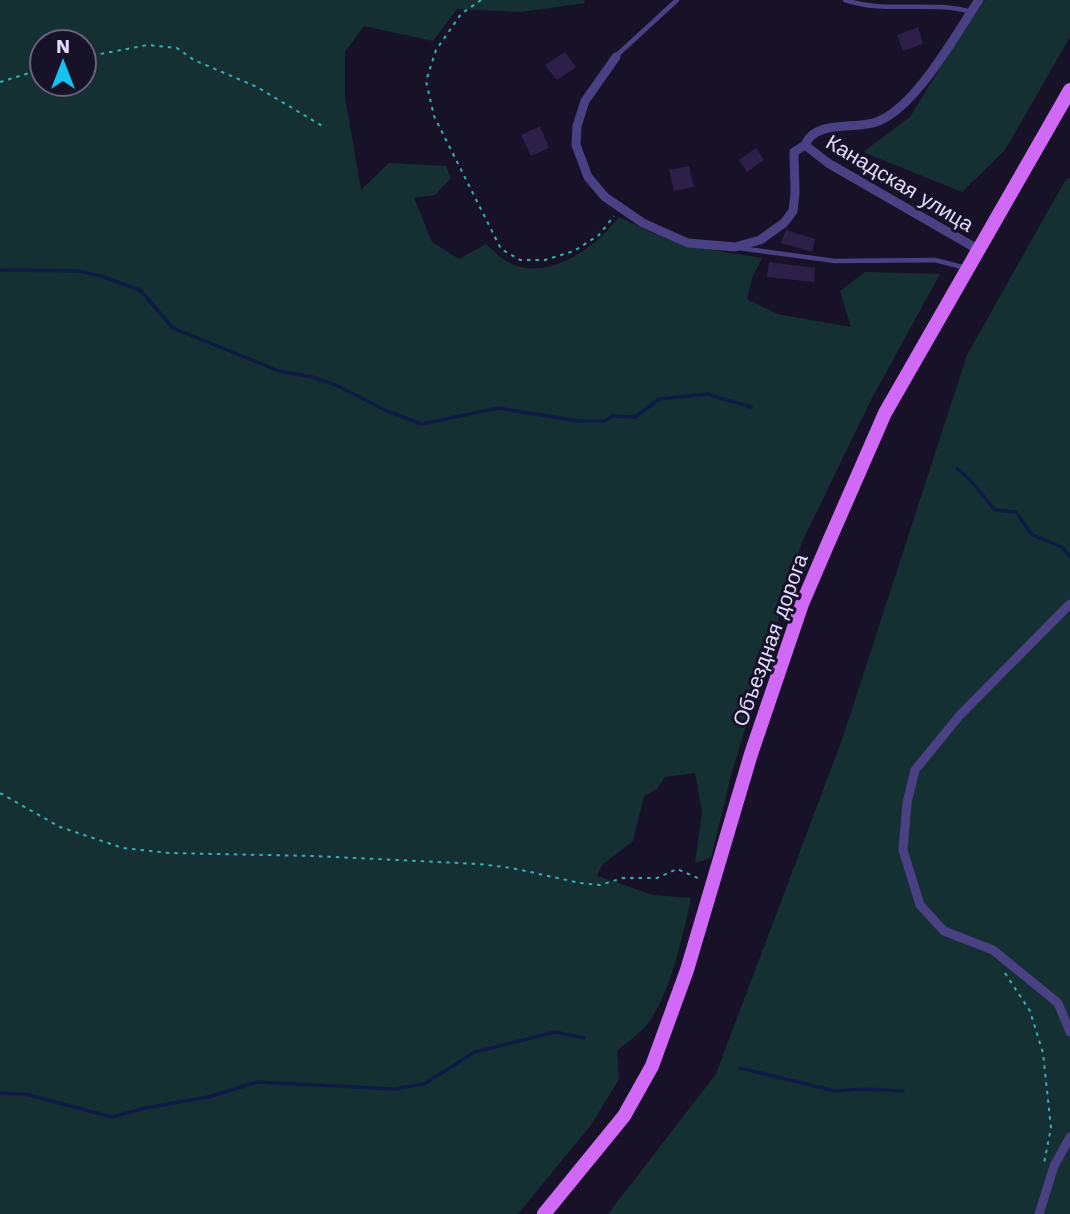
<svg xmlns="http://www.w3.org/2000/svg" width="1070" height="1214" font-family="'Work Sans',sans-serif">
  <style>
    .green { fill: #153032; fill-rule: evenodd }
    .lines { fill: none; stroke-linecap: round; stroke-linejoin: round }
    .stream { stroke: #0e1c45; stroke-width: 3.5 }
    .building { fill: #2c1f48 }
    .path { stroke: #38afb4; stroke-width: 2; stroke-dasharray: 3.5 5; stroke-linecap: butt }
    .lane { stroke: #4a4084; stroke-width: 4.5 }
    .street { stroke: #4a4084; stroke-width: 9 }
    .primary { stroke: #d069f6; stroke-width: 14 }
    .labels { text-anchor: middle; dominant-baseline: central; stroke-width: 6; stroke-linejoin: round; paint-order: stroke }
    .street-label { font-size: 21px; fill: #e3dbfd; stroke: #181228 }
  </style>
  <rect width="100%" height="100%" fill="#181228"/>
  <!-- green -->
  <g class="green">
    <path d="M 0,0 L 584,0 L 585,3 L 521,12 L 457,9 L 433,41 L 364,26 L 345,52 L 345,97 L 361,190 L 389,163 L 446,166 L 451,178 L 435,195 L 414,198 L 432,242 L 459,259 L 486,244 C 495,252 505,263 517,266 C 554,278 599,244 619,217 L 653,233 L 688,246 L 762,258 L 752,278 L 747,299 L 777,314 L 851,327 L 840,291 L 865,272 L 940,274 L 872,398 L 802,542 L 732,772 L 711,858 L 695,863 L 702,812 L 695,773 L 665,777 L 657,789 L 644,796 L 633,841 L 602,865 L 597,876 L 653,895 L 691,898 C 683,935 670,996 646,1026 C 638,1035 626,1043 617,1051 L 619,1079 L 591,1125 L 518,1214 L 0,1214 ZM 42,42 L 84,42 L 84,84 L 42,84 Z"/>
    <polygon points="985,0 1070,0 1070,37 1005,150 962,192 863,152 910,117 959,37"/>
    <polygon points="1070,178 1070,1214 608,1214 716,1074 843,737 967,355 1066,179"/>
  </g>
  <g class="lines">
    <!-- stream -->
    <g class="stream">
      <polyline points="0,270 78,271 101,276 140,290 173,328 279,371 312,377 336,385 385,410 422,424 498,408 579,421 604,421 613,416 635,417 659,399 707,394 751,407"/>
      <path d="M 957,469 C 967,473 986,500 995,510 L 1016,512 L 1032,535 L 1062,547 L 1070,557"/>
      <polyline points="740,1068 835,1091 864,1089 903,1091"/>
      <polyline points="0,1093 25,1094 112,1117 145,1108 208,1097 257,1082 394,1089 424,1084 475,1052 555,1032 584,1038"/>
    </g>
  </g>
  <!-- building -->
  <g class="building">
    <polygon points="918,27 923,44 903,51 897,35"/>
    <polygon points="565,52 576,67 557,80 545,65"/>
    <polygon points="540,126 549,148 531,156 521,135"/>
    <polygon points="756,148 764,160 747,172 739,160"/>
    <polygon points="689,166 694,187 674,191 669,170"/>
    <polygon points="786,230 815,239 812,252 781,243"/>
    <polygon points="769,262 815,268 814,282 767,277"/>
  </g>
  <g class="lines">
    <!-- path -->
    <g class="path">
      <polyline points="481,0 461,14 436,50 426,81 434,116 501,249 520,260 545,260 574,251 599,235 614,216"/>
      <polyline points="84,57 148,45 177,48 194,60 257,87 324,127"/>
      <polyline points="0,82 42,69"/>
      <polyline points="0,793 60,827 123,848 169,853 314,856 479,864 512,868 580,883 600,885 623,878 657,878 677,869 700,879"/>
      <polyline points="1005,973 1030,1011 1043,1053 1051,1128 1044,1163"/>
    </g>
    <!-- lane -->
    <g class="lane">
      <path d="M 845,0 C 886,14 931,0 971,12"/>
      <polyline points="616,56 677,0"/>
      <polyline points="739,248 835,261 935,260 966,268"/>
    </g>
    <!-- street -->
    <g class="street">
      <polyline points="616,57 585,101 577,126 576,145 588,177 605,197 643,223 688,243 735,247 760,240 784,223 793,211 795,193 794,152 805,145"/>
      <path d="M 979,250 L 828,163 L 805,145 C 816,118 858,131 879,121 C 918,104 955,35 979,0"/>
      <polyline points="1070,604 960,715 915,770 907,803 903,850 920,905 944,931 993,950 1058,1003 1070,1032"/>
      <polyline points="1039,1214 1054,1166 1070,1137"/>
    </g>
    <!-- primary -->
    <polyline class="primary" points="544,1214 624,1116 652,1066 687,970 751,754 802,604 826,548 885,413 1070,90"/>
  </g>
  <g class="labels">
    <!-- street labels -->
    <g class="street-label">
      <text transform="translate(900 183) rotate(31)">Канадская улица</text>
      <text transform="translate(770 640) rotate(-70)">Объездная дорога</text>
    </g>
  </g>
  <!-- north arrow -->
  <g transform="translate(63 63)"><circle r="33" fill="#181228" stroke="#69627d" stroke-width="2"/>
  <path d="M0-5L12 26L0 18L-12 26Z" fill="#13c4f1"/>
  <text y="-10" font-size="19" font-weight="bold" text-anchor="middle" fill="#e3dbfd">N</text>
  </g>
</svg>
